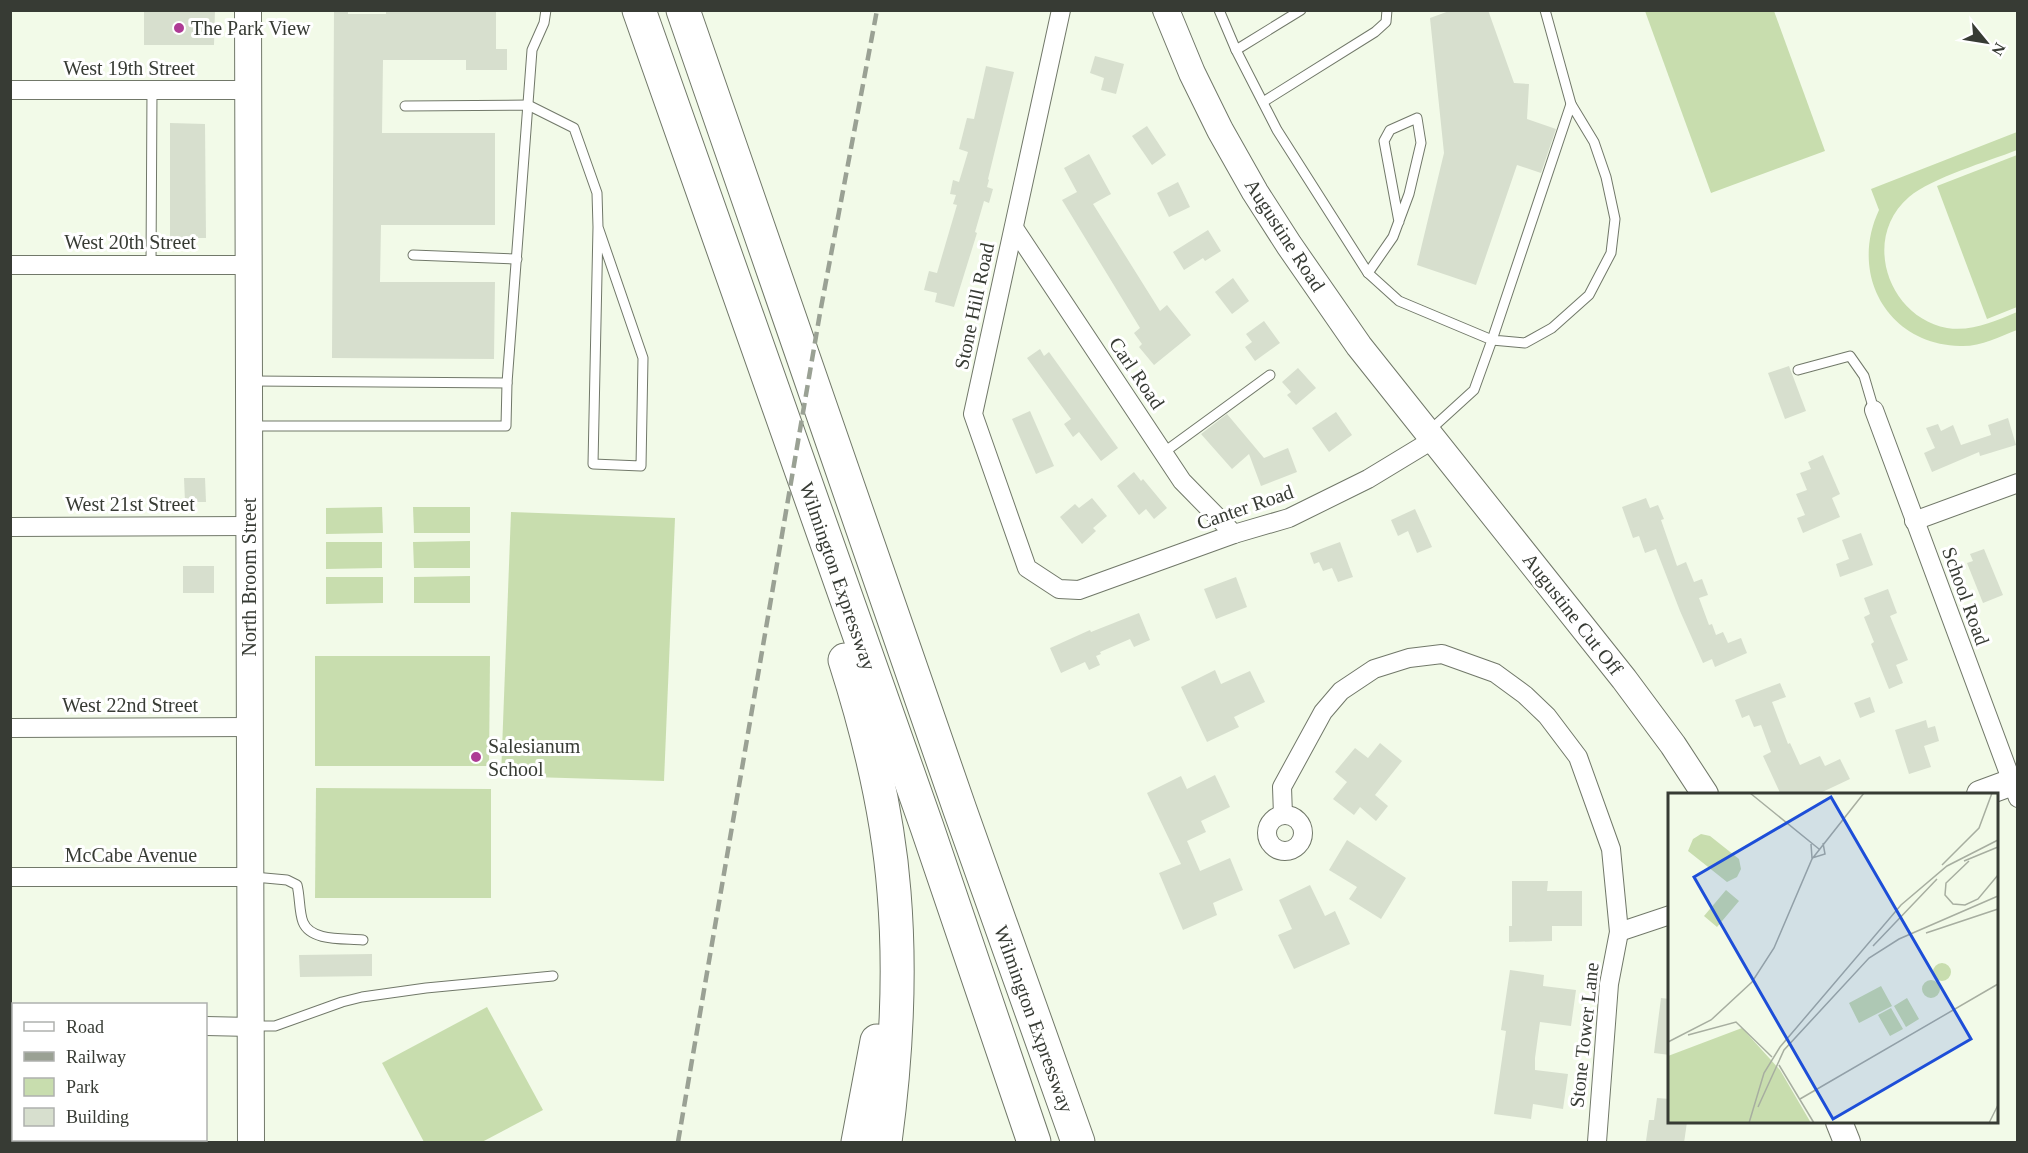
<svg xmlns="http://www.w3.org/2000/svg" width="2028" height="1153" font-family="Georgia,serif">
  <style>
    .green { fill: #c8ddae }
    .building { fill: #d7dfce }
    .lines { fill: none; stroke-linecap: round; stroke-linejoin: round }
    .lane-casing { stroke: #717869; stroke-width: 11 }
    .street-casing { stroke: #717869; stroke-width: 20 }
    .secondary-casing { stroke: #717869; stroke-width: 28 }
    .highway-casing { stroke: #717869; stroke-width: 35 }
    .lane { stroke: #fff; stroke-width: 9 }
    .street { stroke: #fff; stroke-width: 18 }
    .secondary { stroke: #fff; stroke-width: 26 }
    .highway { stroke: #fff; stroke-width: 33 }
    .rail { stroke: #9aa194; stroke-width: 4.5; stroke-dasharray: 12 6; stroke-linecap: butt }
    .poi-dot { fill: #ae3b95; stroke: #fff; stroke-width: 2 }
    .labels { text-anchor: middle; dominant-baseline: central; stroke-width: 6; stroke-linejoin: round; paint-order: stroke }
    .poi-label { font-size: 20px; fill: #373b34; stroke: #fff; text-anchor: start }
    .street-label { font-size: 20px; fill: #373b34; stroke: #fff }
    .inset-road { fill: none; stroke: #a7aea0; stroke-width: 1.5 }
    .view { fill: #1d4ed8; fill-opacity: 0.15; stroke: #1d4ed8; stroke-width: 3 }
    .inset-edge { fill: none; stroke: #373b34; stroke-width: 3 }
  </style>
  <rect width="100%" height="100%" fill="#f2fae8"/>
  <!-- green -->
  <g class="green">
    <polygon points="1645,11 1774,11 1825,151 1711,193"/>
    <path d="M 2017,132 L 2017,150 C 1987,162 1933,177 1909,197 C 1861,238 1888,317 1947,328 C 1972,332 1995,321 2017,312 L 2017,330 C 1999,337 1980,347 1960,346 C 1887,344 1849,274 1879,210 L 1871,189 Z"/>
    <polygon points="2017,155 2017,307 1987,319 1937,186"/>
    <polygon points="382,507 383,533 326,534 326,508"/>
    <polygon points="413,507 470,507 470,533 414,533"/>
    <polygon points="511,512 675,518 664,781 501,776"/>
    <polygon points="470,541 470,568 414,568 413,542"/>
    <polygon points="326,542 382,542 382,568 326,569"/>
    <polygon points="470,576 470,603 414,603 414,577"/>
    <polygon points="326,577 383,577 383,603 326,604"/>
    <polygon points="315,656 490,656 489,766 315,766"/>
    <polygon points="316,788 491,789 491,898 315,898"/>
    <polygon points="487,1007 543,1110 482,1142 424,1142 382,1063"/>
  </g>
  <!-- building -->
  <g class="building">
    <polygon points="144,10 215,10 214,45 144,45"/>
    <polygon points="334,10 348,10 348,14 386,14 386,10 496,10 496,49 507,49 507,70 466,70 466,60 383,60 382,133 495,133 495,225 381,225 380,282 495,282 494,359 332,358"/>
    <polygon points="1452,10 1488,10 1514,83 1529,84 1527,119 1556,129 1541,173 1517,165 1476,285 1417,265 1444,153 1430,18"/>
    <polygon points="1095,56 1124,64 1116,94 1101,90 1104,78 1090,73"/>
    <polygon points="986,66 1014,72 988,179 989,180 987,187 993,189 989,203 984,201 975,232 977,233 954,307 935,302 937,293 924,290 929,271 937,273 957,205 953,204 956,195 950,194 953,180 959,182 968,152 959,149 967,118 974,119"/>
    <polygon points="170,123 205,124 206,238 170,238"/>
    <polygon points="1147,126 1166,155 1152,165 1132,136"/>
    <polygon points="1089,154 1111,194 1093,204 1160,311 1167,305 1191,335 1154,365 1139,347 1142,344 1134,333 1140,328 1062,200 1077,192 1064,168"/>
    <polygon points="1178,182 1190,207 1169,217 1157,193"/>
    <polygon points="1208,230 1221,251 1205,261 1203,258 1184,270 1173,252"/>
    <polygon points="1233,278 1249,301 1232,314 1215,292"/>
    <polygon points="1264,321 1280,343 1255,361 1245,347 1252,342 1246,334"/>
    <polygon points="1040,349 1044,356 1049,352 1118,448 1101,461 1079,432 1073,437 1064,424 1071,419 1027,358"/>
    <polygon points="1789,366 1806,411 1785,419 1768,373"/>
    <polygon points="1298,368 1316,388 1296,405 1287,395 1291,392 1282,382"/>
    <polygon points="1030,411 1054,466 1036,474 1012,419"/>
    <polygon points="1336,412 1352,435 1329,452 1312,428"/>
    <polygon points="1227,414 1264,458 1288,448 1297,472 1261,486 1249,454 1232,469 1201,434"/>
    <polygon points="2008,418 2016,445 1980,456 1979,452 1932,472 1924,453 1935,448 1926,428 1938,424 1941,431 1953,425 1961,445 1991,435 1988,425"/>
    <polygon points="1823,455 1840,494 1832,498 1840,517 1803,533 1797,518 1805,515 1796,494 1807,490 1800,473 1811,469 1808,462"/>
    <polygon points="1134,472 1141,481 1143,479 1167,508 1154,519 1146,509 1139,515 1117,486"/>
    <polygon points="184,478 205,478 206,502 185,502"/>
    <polygon points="1092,498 1107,516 1093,528 1096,531 1082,544 1060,517 1075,504 1079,508"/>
    <polygon points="1646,498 1650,508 1658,505 1664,519 1661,520 1677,566 1686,562 1694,582 1702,579 1708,595 1699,598 1709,625 1712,624 1716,635 1723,632 1728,643 1741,638 1747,653 1715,667 1712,659 1703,663 1680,611 1656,549 1645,553 1639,536 1633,538 1622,507"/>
    <polygon points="1415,509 1432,547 1417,553 1408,531 1398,536 1391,520"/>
    <polygon points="1861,533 1873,565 1840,577 1836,564 1849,559 1842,540"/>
    <polygon points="1340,542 1353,577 1338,582 1332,568 1323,571 1319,562 1314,564 1310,553"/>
    <polygon points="1984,549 2003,595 1983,603 1967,563 1973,561 1970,554"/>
    <rect x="183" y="566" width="31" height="27"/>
    <polygon points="1236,577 1247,607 1216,619 1204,589"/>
    <polygon points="1888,589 1897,613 1890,616 1908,660 1896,665 1903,683 1889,689 1871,644 1874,642 1864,617 1870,614 1864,598"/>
    <polygon points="1139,613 1150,640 1134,647 1130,639 1100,652 1101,654 1096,656 1100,665 1089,670 1085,662 1061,673 1050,648 1090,630 1091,632"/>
    <polygon points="1215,670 1221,684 1250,671 1265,702 1234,717 1239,727 1207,742 1181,687"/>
    <polygon points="1780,683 1786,697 1772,702 1788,744 1790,743 1800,765 1820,756 1825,766 1840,759 1850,779 1816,795 1781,795 1763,756 1771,752 1761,725 1754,727 1749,715 1742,718 1735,700"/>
    <polygon points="1870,697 1875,712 1860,718 1854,703"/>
    <polygon points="1926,720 1928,728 1935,726 1939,741 1924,746 1931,767 1909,774 1895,730"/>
    <polygon points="1380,743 1402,761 1375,795 1388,806 1376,821 1360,807 1354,815 1333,799 1347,782 1335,772 1355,748 1368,758"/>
    <polygon points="1215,775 1230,807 1201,821 1206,832 1187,841 1200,871 1230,858 1243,890 1213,903 1217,915 1183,930 1159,873 1181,864 1147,793 1181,776 1187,789"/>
    <polygon points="1347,840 1406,878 1381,919 1349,899 1357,887 1329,870"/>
    <polygon points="1512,881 1548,881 1547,891 1582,891 1582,926 1552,926 1552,941 1509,942 1509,926 1512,926"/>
    <polygon points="1310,885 1325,916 1335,911 1350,944 1294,969 1278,935 1292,929 1279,900"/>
    <polygon points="372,954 372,976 300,977 299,955"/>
    <polygon points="1510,970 1544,975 1543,986 1576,990 1571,1026 1540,1022 1535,1058 1535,1070 1568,1074 1563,1109 1533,1104 1531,1119 1494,1114 1506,1031 1501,1030"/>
    <polygon points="1661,998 1670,999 1670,1055 1654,1053"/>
    <polygon points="1657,1098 1670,1099 1670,1122 1687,1122 1684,1143 1646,1141 1649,1120 1654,1120"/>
  </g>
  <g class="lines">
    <defs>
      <g id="lane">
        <polyline points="1219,10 1236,50 1277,130 1368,273 1399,301 1492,340 1474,390 1429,431"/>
        <polyline points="1545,10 1571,104"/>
        <polyline points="1236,50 1301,10"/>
        <polyline points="1263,102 1375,32 1386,22 1387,10"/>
        <polygon points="1571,104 1594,142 1606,177 1615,219 1611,253 1589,295 1552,328 1525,343 1492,340"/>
        <polyline points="405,106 528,105 574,128 597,193 598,227 643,358 641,466 593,464 598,227"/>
        <polyline points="413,255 517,259"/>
        <polyline points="151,265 152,90"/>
        <polyline points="1368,273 1393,237 1409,194 1421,143 1417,118 1390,130 1384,141 1399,222"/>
        <polyline points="1798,370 1850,356 1864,376 1874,410"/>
        <polyline points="251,381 507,383 506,426 252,426"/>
        <polyline points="507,383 532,50 544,23 546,10"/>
        <polyline points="1163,453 1270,375"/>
        <path d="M 253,877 L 287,880 L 297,885 C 300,896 299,912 303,922 C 311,942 345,938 363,940"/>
        <polyline points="253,1026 275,1026 342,1002 362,997 426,988 553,976"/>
      </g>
      <g id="street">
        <polyline points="1061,10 973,414 1027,568 1059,589 1079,590 1234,534 1289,518 1368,479 1434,439"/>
        <polyline points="10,90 248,90"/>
        <polyline points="1014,228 1182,481 1234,534"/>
        <polyline points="10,265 249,265"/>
        <polyline points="1874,410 2018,798"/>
        <polyline points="1914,521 2018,483"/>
        <polyline points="10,527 249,526"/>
        <polyline points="10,728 250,727"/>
        <polyline points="1283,815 1282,787 1323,712 1341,691 1374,669 1409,658 1442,654 1495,673 1525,695 1547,716 1578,757 1611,849 1619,932 1609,984 1597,1142"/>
        <circle cx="1285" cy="833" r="18"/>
        <polyline points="10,877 251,877"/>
        <polyline points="1619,932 1670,915"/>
        <polyline points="10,1026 14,1026"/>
        <polyline points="206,1026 251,1027"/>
      </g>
      <g id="secondary">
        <polyline points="248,10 251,1142"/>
        <polyline points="1166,10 1192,73 1220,130 1255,192 1289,245 1359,346 1624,679 1673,745 1705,794"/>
        <polyline points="1980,794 2018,780"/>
        <polyline points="1839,1122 1847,1142"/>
      </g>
      <g id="highway">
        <polyline points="639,10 927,827 1034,1142"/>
        <polyline points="683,10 960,810 1078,1142"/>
        <path d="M 845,660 C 869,735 888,814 894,892 C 901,976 896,1060 885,1142"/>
        <polyline points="858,1142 877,1041"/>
      </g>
    </defs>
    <!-- lane casing -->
    <use href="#lane" class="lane-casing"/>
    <!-- street casing -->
    <use href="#street" class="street-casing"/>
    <!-- secondary casing -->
    <use href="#secondary" class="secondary-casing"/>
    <!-- highway casing -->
    <use href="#highway" class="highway-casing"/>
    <!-- lane -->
    <use href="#lane" class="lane"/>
    <!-- street -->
    <use href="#street" class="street"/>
    <!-- secondary -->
    <use href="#secondary" class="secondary"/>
    <!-- highway -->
    <use href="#highway" class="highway"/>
    <!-- rail -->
    <polyline class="rail" points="678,1142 820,313 877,10"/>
  </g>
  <!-- markers -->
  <g class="poi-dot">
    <circle cx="179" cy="28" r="6"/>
    <circle cx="476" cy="757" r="6"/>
  </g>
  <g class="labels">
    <!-- poi labels -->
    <g class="poi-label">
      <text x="191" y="28">The Park View</text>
      <text x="488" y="746">Salesianum<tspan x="488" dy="23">School</tspan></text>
    </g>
    <!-- street labels -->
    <g class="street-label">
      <text x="129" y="68">West 19th Street</text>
      <text transform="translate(1285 235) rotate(57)">Augustine Road</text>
      <text x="130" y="242">West 20th Street</text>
      <text transform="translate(974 306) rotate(-78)">Stone Hill Road</text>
      <text transform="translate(1137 373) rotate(56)">Carl Road</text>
      <text x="130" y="504">West 21st Street</text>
      <text transform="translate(1245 507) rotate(-19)">Canter Road</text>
      <text transform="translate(838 576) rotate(71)">Wilmington Expressway</text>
      <text transform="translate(249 577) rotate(-90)">North Broom Street</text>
      <text transform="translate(1966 596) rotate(70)">School Road</text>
      <text transform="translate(1573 614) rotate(52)">Augustine Cut Off</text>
      <text x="130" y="705">West 22nd Street</text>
      <text x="131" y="855">McCabe Avenue</text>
      <text transform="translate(1034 1019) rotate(70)">Wilmington Expressway</text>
      <text transform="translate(1584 1035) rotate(-84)">Stone Tower Lane</text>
    </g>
  </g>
  <!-- overview -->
  <g transform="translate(1668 793)">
    <rect width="330" height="330" fill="#f2fae8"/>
    <path d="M 33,41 L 42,43 L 71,66 L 73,76 L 69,84 L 59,89 L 20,58 L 25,46 ZM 58,97 L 71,108 L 49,134 L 36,123 ZM265 179a9 9 0 1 1 18 0a9 9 0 1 1-18 0ZM254 196a9 9 0 1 1 18 0a9 9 0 1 1-18 0ZM 213,193 L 224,213 L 191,230 L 181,210 ZM 239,205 L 251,226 L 238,234 L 226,213 ZM 223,215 L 235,236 L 222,243 L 210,222 ZM 74,235 L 112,277 L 143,330 L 0,330 L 0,263 Z" fill="#c8ddae"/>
    <path class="inset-road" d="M 82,0 L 151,56M 143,51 L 144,65 L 157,61 L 155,50M 296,68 L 330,54M 301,68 L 278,90 L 277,102 L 285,111 L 297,112 L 310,106 L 330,82M 274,72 L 311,35 L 324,0M 258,140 L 330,116M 205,153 L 269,86M 20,242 L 68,229 L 104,264M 0,249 L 43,227 L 84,189 L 106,155 L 144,66 L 196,0M 111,272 L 146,330M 132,306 L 330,191M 90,314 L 116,257 L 201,165 L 231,146 L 330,103M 81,330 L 96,280 L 112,254 L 233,112 L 279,73 L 330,47M 321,330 L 330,312"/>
    <path class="view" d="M 163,4 L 303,246 L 165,326 L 26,84 Z"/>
    <rect width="330" height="330" class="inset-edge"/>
  </g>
  <!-- border -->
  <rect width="2028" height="1153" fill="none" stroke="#373b34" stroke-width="24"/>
  <!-- legend -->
  <rect x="12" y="1003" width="195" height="138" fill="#ffffff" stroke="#afb1ae" stroke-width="1.5"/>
  <rect x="24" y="1022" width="30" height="9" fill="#ffffff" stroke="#afb1ae" stroke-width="1.5"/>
  <text x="66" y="1033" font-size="18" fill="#373b34">Road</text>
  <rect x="24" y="1052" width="30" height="9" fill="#9aa194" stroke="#afb1ae" stroke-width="1.5"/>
  <text x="66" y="1063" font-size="18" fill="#373b34">Railway</text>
  <rect x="24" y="1078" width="30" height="18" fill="#c8ddae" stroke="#afb1ae" stroke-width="1.5"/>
  <text x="66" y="1093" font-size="18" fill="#373b34">Park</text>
  <rect x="24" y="1108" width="30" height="18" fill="#d7dfce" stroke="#afb1ae" stroke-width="1.5"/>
  <text x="66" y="1123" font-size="18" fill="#373b34">Building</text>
  <!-- north arrow -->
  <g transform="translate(1986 42) rotate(120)" stroke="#ffffff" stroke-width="4.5" paint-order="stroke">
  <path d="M0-4.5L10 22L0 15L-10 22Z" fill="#373b34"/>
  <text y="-9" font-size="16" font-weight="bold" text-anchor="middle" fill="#373b34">N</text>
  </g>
</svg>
